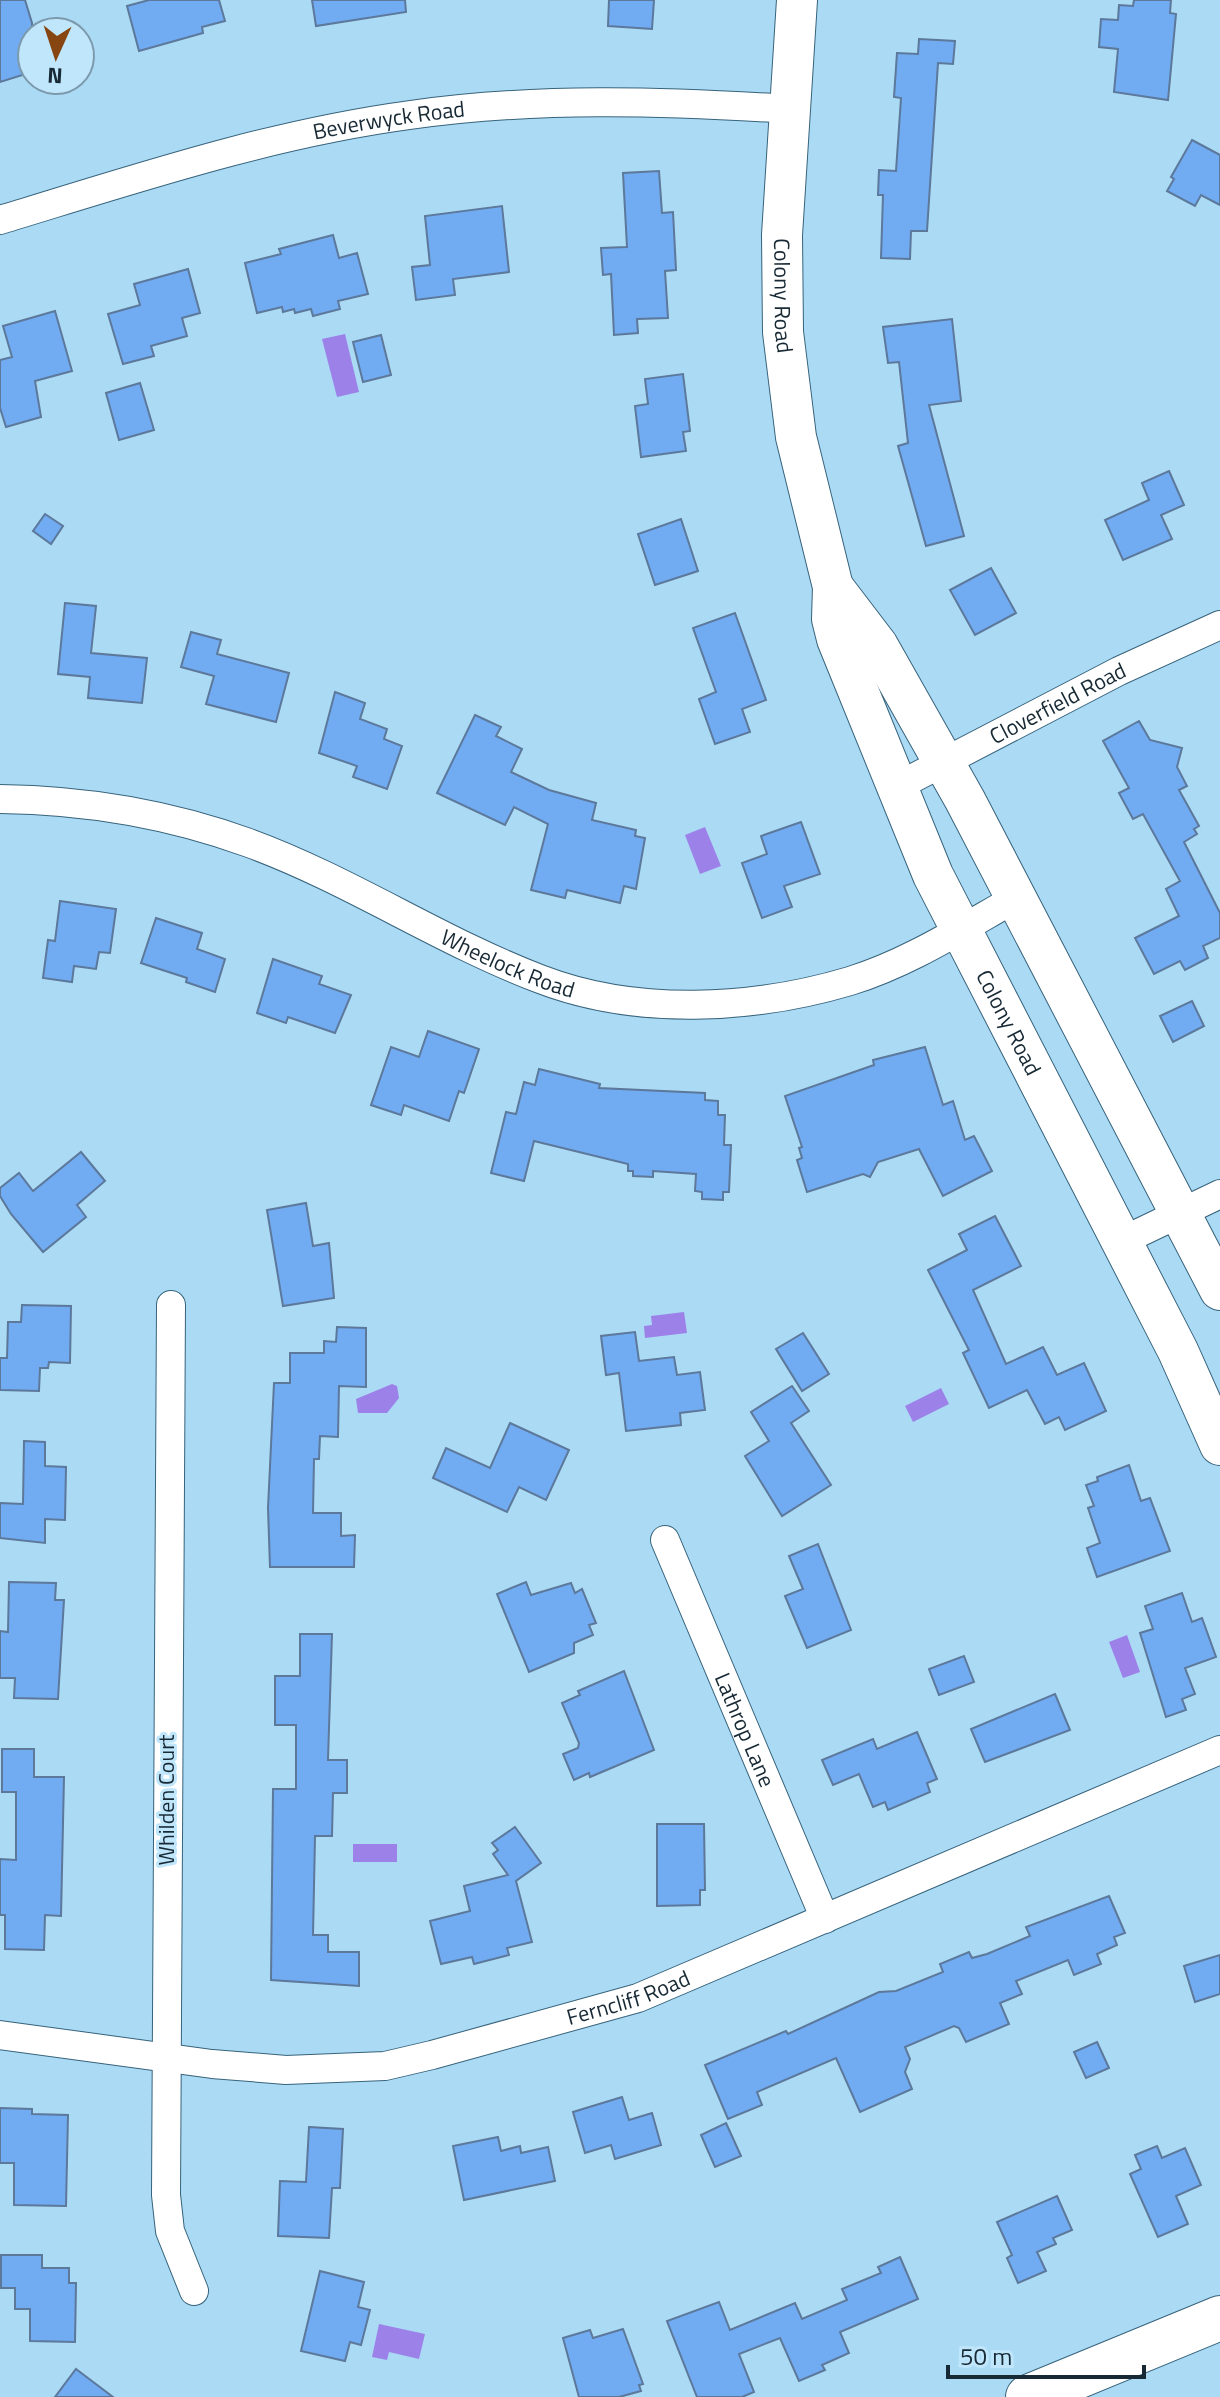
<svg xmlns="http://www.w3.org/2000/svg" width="1220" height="2397" font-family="'Titillium Web',sans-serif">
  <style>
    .water { fill: #9c81e9 }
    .building { fill: #71acf3; stroke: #5c789a; stroke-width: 2 }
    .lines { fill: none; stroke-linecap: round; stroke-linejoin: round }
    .street-casing { stroke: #37637b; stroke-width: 30 }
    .secondary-casing { stroke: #37637b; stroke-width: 42 }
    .primary-casing { stroke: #37637b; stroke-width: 46 }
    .street { stroke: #fff; stroke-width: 28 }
    .secondary { stroke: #fff; stroke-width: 40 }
    .primary { stroke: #fff; stroke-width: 44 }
    .labels { text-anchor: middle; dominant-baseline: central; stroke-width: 6; stroke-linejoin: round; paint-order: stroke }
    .street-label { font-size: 22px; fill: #172934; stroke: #c0e6fc }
  </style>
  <rect width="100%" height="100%" fill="#abdaf5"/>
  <!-- water -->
  <g class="water">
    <polygon points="345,334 359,392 337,397 322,339"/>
    <polygon points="705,827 721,866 700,874 685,835"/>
    <polygon points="684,1312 687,1333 645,1338 644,1326 652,1325 651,1316"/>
    <polygon points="392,1384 397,1386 399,1398 387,1413 358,1413 356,1399"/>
    <polygon points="941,1388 949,1404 913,1422 905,1406"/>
    <polygon points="1127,1635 1140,1672 1123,1678 1109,1642"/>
    <rect x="353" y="1844" width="44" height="18"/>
    <polygon points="379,2324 425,2334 419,2359 389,2352 387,2360 372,2357"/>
  </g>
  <!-- building -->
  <g class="building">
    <polygon points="0,0 25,0 32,23 32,72 0,82"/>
    <polygon points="149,0 219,0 225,21 202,27 203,33 139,51 127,6"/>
    <polygon points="312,0 405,0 406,12 316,26"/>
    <polygon points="609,0 654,0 652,29 608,26"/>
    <polygon points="1134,0 1171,0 1170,13 1176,14 1168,100 1114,92 1118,49 1099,47 1101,19 1118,20 1119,5 1133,6"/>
    <polygon points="919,39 955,41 953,64 938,63 927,231 911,231 910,259 881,258 883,195 878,195 879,170 896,171 901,98 894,97 897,53 918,54"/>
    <polygon points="1192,140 1220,155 1220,205 1201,195 1195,206 1167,191 1174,179 1171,177"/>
    <polygon points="659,171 662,213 673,212 676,270 665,271 668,318 637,319 638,333 614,335 611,274 603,275 601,248 627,247 623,173"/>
    <polygon points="502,206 509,272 453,279 455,295 416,300 412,267 430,265 425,216"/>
    <polygon points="333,235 339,258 357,253 368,294 338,301 340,309 313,316 311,309 295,313 294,309 283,312 282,307 257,313 245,263 281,254 279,249"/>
    <polygon points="188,269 200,313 182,318 187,336 151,346 154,356 123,364 108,314 140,305 134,284"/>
    <polygon points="55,311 72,371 35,381 41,417 6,427 0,408 0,360 12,357 3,326"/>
    <polygon points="952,319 961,401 929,405 964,536 926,546 898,446 908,443 899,362 888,363 883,327"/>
    <polygon points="381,335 391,375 363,382 353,342"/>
    <polygon points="683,374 690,431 683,432 686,451 641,457 635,406 648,404 645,379"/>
    <polygon points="140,383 154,430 119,440 106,393"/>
    <polygon points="1169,471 1184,505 1161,515 1172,539 1123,560 1105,520 1149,500 1142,483"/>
    <polygon points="45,514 63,526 51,544 33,531"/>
    <polygon points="681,519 698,571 655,585 638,534"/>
    <polygon points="991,568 1016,613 975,635 950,590"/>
    <polygon points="65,603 96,606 91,653 147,658 142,703 88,698 90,677 58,674"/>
    <polygon points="735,613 766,700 742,709 750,732 715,744 699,699 716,692 693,628"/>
    <polygon points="191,632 221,640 217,654 289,673 276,722 206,704 214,676 181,667"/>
    <polygon points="335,692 365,703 360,719 387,729 384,739 402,746 387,789 353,777 357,766 319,753"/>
    <polygon points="475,715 501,727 496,736 522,749 511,772 549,790 596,803 592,820 636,830 635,836 645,838 636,889 624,886 620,903 567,890 565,898 531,890 548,824 514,807 505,825 437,793"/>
    <polygon points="1139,721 1150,740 1182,748 1177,767 1187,786 1179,790 1199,826 1194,829 1197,834 1184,842 1220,913 1220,938 1203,946 1208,958 1185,970 1180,961 1154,974 1135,938 1179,916 1166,889 1180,881 1143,814 1133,819 1119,793 1129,788 1103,741"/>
    <polygon points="801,822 820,874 784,886 792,907 762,918 742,863 767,854 761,836"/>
    <polygon points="60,901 116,909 110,953 99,952 96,969 74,966 72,982 43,978 48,940 55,941"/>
    <polygon points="156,918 202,933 197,949 225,959 215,992 186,982 187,978 141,963"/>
    <polygon points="273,959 322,976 319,984 351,995 335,1033 288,1017 286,1023 257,1013"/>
    <polygon points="1192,1001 1204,1026 1173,1042 1160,1016"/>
    <polygon points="428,1031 479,1049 464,1093 459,1091 449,1121 404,1105 401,1115 371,1105 391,1047 419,1057"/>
    <polygon points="925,1047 943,1105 953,1101 965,1140 974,1136 992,1171 943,1196 919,1149 878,1162 870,1177 863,1174 807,1192 797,1160 802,1158 799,1148 802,1147 785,1096 874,1065 873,1060"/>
    <polygon points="539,1069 600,1084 599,1088 705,1093 705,1100 718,1101 718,1115 725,1115 724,1145 731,1145 729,1192 723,1192 723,1200 702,1199 702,1192 695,1191 696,1174 653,1171 653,1177 633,1176 633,1171 628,1171 628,1164 534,1141 524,1181 491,1173 506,1112 516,1114 524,1082 535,1085"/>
    <polygon points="81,1152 105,1181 77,1205 86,1217 43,1252 11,1214 0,1196 0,1188 19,1173 33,1191"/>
    <polygon points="306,1203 313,1246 329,1243 334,1298 283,1306 267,1210"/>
    <polygon points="995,1216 1021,1266 973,1290 1006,1364 1043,1347 1057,1375 1084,1363 1106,1411 1065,1430 1059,1417 1045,1424 1027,1390 989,1408 963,1353 969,1350 928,1270 967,1250 959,1234"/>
    <polygon points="22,1305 71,1306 70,1363 49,1362 48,1368 40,1368 39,1391 0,1390 0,1358 7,1358 8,1322 21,1322"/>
    <polygon points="337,1327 366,1328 366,1387 339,1386 338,1437 320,1436 319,1459 314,1459 313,1513 341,1513 341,1536 355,1535 354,1567 270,1567 268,1508 274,1383 290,1383 290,1353 324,1353 324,1341 336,1342"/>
    <polygon points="635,1332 639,1361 674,1357 677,1375 700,1372 705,1410 680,1413 681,1425 626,1431 619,1373 606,1375 601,1336"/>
    <polygon points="803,1333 829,1374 802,1391 776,1349"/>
    <polygon points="792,1386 809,1411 791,1423 831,1485 782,1516 745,1456 769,1441 751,1412"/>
    <polygon points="510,1423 569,1450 546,1500 519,1487 507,1512 433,1478 446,1448 490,1468"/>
    <polygon points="24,1441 45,1442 45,1466 66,1467 65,1520 45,1519 45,1543 0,1538 0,1503 23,1504"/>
    <polygon points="1129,1465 1141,1501 1150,1498 1170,1551 1097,1577 1087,1548 1100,1543 1088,1508 1094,1506 1086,1485 1098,1481 1097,1477"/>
    <polygon points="818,1544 851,1630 807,1648 785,1596 803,1589 789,1556"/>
    <polygon points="9,1582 56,1583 55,1600 64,1600 58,1699 14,1698 15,1678 0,1678 0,1631 8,1632"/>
    <polygon points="526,1582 531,1595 571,1583 575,1593 582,1589 596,1623 589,1625 593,1635 574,1643 574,1653 529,1672 497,1594"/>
    <polygon points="1182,1593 1192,1622 1202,1618 1216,1657 1185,1668 1195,1694 1182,1699 1186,1710 1166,1717 1140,1633 1153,1629 1145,1606"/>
    <polygon points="300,1634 332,1634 328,1760 347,1760 347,1793 333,1793 332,1836 315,1836 313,1935 328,1935 328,1952 359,1952 359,1986 271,1980 273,1789 296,1789 296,1725 275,1725 275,1676 300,1676"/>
    <polygon points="964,1656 974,1682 939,1695 929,1669"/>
    <polygon points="624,1671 654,1750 590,1777 589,1773 574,1780 563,1754 578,1748 579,1743 562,1703 580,1695 578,1691"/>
    <polygon points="1055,1694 1070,1730 985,1762 971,1729"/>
    <polygon points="917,1732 937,1779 927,1783 930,1792 888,1810 885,1802 873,1807 859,1774 833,1785 822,1760 873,1739 877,1749"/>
    <polygon points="2,1749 34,1749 34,1777 64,1777 61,1916 45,1915 44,1950 5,1949 5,1915 0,1915 0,1859 16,1860 16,1792 2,1792"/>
    <polygon points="657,1824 704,1824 705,1890 700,1890 700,1905 657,1906"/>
    <polygon points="515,1827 541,1863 516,1881 532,1942 507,1948 509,1955 474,1964 472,1957 441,1964 430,1921 470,1911 464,1886 508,1875 493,1854 498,1850 492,1843"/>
    <polygon points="1109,1896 1125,1933 1114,1937 1117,1945 1097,1954 1101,1964 1074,1975 1068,1960 1016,1981 1022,1994 1000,2003 1009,2024 966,2042 959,2028 954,2026 905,2047 910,2059 905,2072 912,2089 860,2112 836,2058 757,2092 762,2105 728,2119 705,2065 786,2031 788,2034 879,1992 896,1991 943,1972 940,1964 969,1952 972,1958 987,1954 1030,1936 1026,1927"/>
    <polygon points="1220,1955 1220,1994 1195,2002 1184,1966"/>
    <polygon points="1097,2042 1109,2068 1086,2078 1074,2052"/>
    <polygon points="622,2097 629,2120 652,2113 661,2145 615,2159 611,2145 585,2153 573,2112"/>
    <polygon points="0,2108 32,2109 32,2114 68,2115 66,2206 14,2205 14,2163 0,2163"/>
    <polygon points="726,2123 741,2156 715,2167 701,2135"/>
    <polygon points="309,2127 343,2129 340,2188 332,2188 329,2238 278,2236 280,2181 306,2182"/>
    <polygon points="498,2137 501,2151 520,2146 521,2153 548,2147 555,2181 464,2200 453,2146"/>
    <polygon points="1157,2146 1162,2158 1185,2148 1201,2185 1176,2196 1188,2224 1158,2237 1130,2174 1141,2169 1135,2155"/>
    <polygon points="1057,2196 1072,2230 1053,2238 1056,2244 1037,2252 1046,2271 1018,2283 1007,2258 1012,2255 997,2222"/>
    <polygon points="1,2255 42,2255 42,2268 69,2268 69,2283 76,2283 75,2342 30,2341 30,2309 15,2309 15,2288 1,2288"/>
    <polygon points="900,2257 918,2299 840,2332 849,2353 822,2365 825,2370 799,2381 780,2338 739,2354 754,2392 742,2397 697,2397 667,2321 719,2302 730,2330 795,2303 802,2319 847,2300 842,2289 881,2273 878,2267"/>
    <polygon points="320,2271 364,2282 358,2307 370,2310 361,2345 350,2342 345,2361 301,2351"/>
    <polygon points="623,2329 643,2384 639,2385 641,2391 619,2397 579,2397 563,2338 590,2330 593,2338"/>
    <polygon points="76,2369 113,2397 55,2397"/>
  </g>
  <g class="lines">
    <defs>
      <g id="street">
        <path id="s1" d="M 0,220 C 135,179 269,134 410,115 C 536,97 663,101 790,109"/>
        <path id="s2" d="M 898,786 L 1119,671 L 1220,625"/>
        <path id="s3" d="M 0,799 C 85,800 169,814 249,843 C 350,880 440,941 540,979 C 636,1016 753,1010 850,981 C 909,963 964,927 1018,897"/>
        <polyline points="1122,1241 1220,1194"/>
        <polyline points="171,1305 166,2195 170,2231 194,2291"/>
        <path id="s4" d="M 665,1540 L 825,1919"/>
        <path id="s5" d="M 0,2035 L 212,2064 L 286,2070 L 385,2066 L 432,2055 L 638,1998 L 1220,1750"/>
      </g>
      <g id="secondary">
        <path id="s6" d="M 797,0 L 782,235 L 783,332 L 796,437 L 833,587 L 832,619 L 837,639 L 933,875 L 1178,1351 L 1220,1445"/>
        <polyline points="833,587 878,646 965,800 1220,1290"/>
      </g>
      <polyline id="primary" points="1028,2397 1220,2318"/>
    </defs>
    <!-- street casing -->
    <use href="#street" class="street-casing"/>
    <!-- secondary casing -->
    <use href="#secondary" class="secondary-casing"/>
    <!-- primary casing -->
    <use href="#primary" class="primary-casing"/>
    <!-- street -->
    <use href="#street" class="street"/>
    <!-- secondary -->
    <use href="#secondary" class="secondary"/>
    <!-- primary -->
    <use href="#primary" class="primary"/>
  </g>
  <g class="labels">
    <!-- street labels -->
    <g class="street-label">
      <text stroke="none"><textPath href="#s1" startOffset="402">Beverwyck Road</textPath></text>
      <text stroke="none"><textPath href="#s6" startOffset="296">Colony Road</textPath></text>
      <text stroke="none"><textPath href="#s2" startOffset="180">Cloverfield Road</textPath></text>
      <text stroke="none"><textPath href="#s3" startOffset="540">Wheelock Road</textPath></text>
      <text stroke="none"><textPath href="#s6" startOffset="1066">Colony Road</textPath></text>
      <text stroke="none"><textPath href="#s4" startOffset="206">Lathrop Lane</textPath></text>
      <text transform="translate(166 1800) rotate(-90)">Whilden Court</text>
      <text stroke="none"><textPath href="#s5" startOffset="640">Ferncliff Road</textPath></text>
    </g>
  </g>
  <!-- north arrow -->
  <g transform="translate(56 56) rotate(183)"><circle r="38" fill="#c0e6fc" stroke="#7c9aac" stroke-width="2"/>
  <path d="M0-6L14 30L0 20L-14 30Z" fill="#874611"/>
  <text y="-12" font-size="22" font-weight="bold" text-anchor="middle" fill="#172934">N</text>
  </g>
  <!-- scale -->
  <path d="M948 2365v12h196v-12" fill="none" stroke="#172934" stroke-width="4"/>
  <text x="960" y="2365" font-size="24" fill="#172934" stroke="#c0e6fc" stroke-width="6" paint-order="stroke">50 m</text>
</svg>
